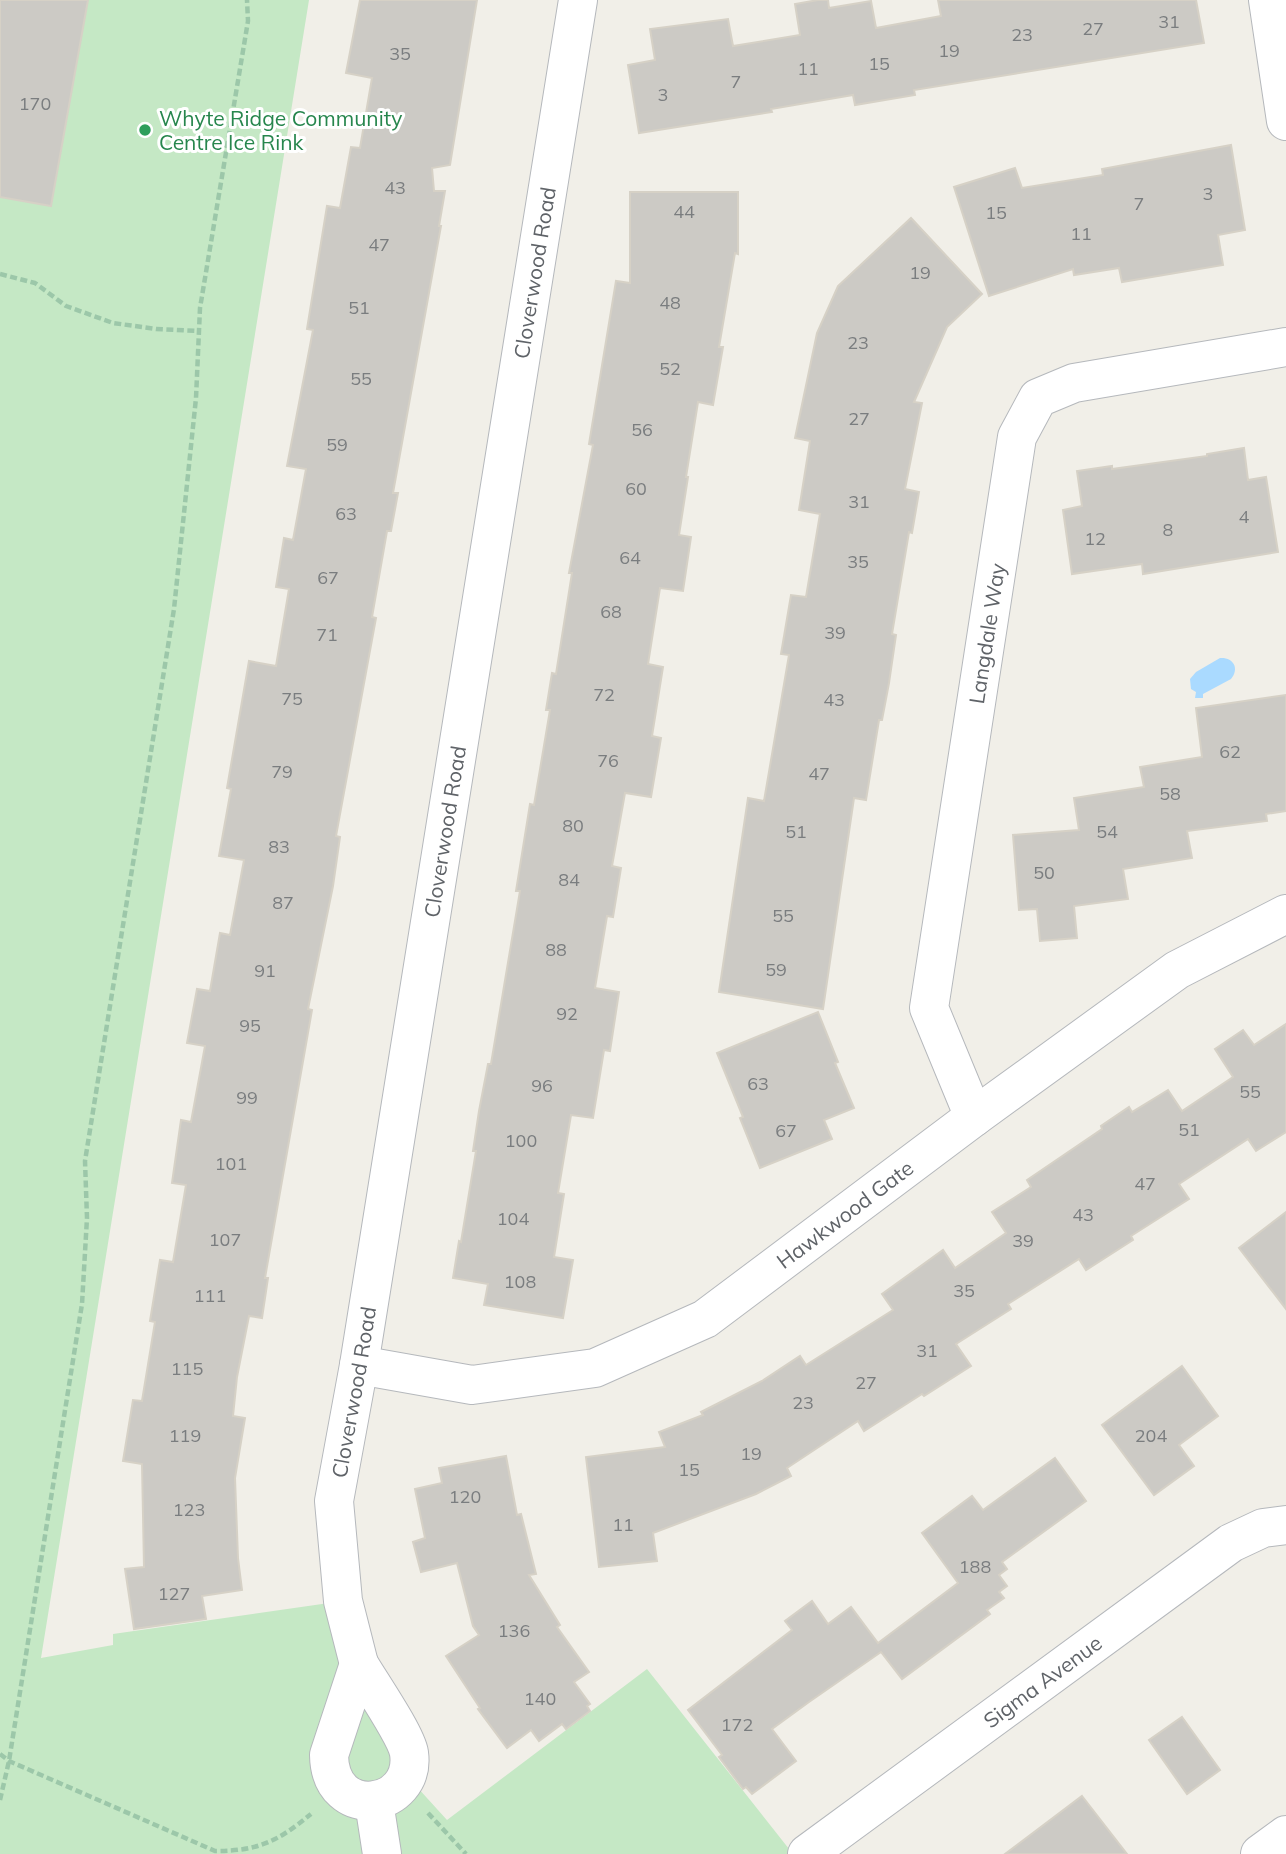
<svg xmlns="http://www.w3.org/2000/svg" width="1286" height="1854" font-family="Mulish,sans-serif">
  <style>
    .green { fill: #c5e8c5 }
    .water { fill: #aadaff }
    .building { fill: #cccac5; stroke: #d6d1c6; stroke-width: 2 }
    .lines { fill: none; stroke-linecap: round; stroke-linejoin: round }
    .minor-casing { stroke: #b5b8bc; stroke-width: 40 }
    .path { stroke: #9cc7a9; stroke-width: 4.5; stroke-dasharray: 7 3.5; stroke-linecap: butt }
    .minor { stroke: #fff; stroke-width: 38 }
    .leisure-dot { fill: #2e9e5b; stroke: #fff; stroke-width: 2.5 }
    .labels { text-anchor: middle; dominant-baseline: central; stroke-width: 6; stroke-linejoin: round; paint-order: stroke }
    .number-label { font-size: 18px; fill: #7a7d7f }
    .leisure-label { font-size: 21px; fill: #27864d; stroke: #fff; text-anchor: start }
    .street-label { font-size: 21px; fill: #5f6368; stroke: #fff }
  </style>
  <rect width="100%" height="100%" fill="#f1efe8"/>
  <!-- green -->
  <polygon class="green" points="0,0 309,0 41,1658 113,1645 113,1634 343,1601 407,1776 447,1820 647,1669 793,1854 0,1854"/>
  <!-- water -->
  <path class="water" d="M 1220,658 C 1233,657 1240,668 1231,679 L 1203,694 L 1203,698 L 1195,698 L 1196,692 L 1191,689 L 1190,679 L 1196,672 Z"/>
  <!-- building -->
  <g class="building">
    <polygon points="0,0 88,0 51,206 0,197"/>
    <polygon points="360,0 477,0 450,165 432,168 434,191 445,191 439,226 441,226 393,493 398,493 391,531 387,531 372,617 376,618 336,836 340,837 333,886 308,1009 312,1010 265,1278 268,1278 262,1318 249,1316 237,1377 233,1416 245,1418 235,1478 238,1558 242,1590 202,1596 206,1619 134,1629 125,1569 144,1567 142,1464 123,1461 133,1400 142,1401 155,1322 150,1321 160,1260 173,1262 186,1185 172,1183 181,1120 191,1122 205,1046 187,1043 197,989 210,991 220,933 230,935 244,860 219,856 231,789 227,788 249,661 276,666 289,589 276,587 284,538 293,540 306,469 287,466 313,330 307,329 327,206 340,208 351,147 360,148 372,78 346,73"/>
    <polygon points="818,0 828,0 829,8 871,1 876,28 941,16 938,0 1196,0 1204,43 914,90 915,95 855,105 853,95 771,109 772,112 639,133 628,65 655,60 650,29 728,19 733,46 800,35 795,4"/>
    <polygon points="1231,145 1245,230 1218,235 1223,265 1122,282 1119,268 1074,275 1073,269 989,296 954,187 1015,168 1022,188 1103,175 1102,169"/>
    <polygon points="630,192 738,192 738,254 735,253 719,347 723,347 713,405 698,402 686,477 688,477 679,535 691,537 683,591 660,588 648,664 663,667 652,736 661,738 651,797 625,793 612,866 621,868 613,917 607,916 595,988 619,992 610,1051 604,1050 593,1118 571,1115 558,1193 564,1194 554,1257 573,1260 563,1318 484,1305 488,1284 453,1278 459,1241 461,1242 476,1151 473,1151 479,1111 488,1064 491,1064 520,891 516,891 530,804 534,805 550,710 546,710 552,673 556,674 572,573 569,573 593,445 589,444 616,281 630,283"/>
    <polygon points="911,218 982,294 947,327 914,402 922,403 905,489 919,492 912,533 909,532 892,634 896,635 889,683 882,720 879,720 866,800 854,798 823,1009 719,992 748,798 764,801 789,655 781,654 791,595 806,597 820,514 799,510 810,441 795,438 817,333 838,286"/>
    <polygon points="1244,448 1248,480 1266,477 1278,552 1143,574 1142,564 1072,574 1063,510 1082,506 1077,471 1112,466 1112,469 1207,456 1207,454"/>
    <polygon points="1286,695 1286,811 1266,814 1267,821 1187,831 1192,858 1123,869 1128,899 1074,906 1077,938 1040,941 1037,909 1019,910 1013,835 1079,830 1074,798 1144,787 1140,767 1202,757 1196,708"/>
    <polygon points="818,1012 838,1062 835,1063 854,1108 824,1120 832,1139 760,1168 740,1118 743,1117 717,1053"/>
    <polygon points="1286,1024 1286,1132 1256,1151 1248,1139 1179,1184 1189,1199 1131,1236 1133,1240 1086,1270 1079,1259 1008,1304 1011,1309 956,1344 971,1366 924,1396 922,1394 864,1431 858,1421 787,1468 791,1476 756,1494 653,1533 657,1561 599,1567 586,1457 665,1447 659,1432 703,1415 701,1412 762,1381 800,1356 806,1365 893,1310 882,1294 943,1250 955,1268 1006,1233 992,1212 1031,1187 1027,1180 1102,1129 1101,1126 1129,1107 1132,1112 1168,1090 1182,1111 1233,1077 1215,1049 1243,1030 1254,1045"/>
    <polygon points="1286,1212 1286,1309 1239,1248"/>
    <polygon points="1182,1366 1218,1416 1179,1445 1194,1466 1154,1495 1102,1425"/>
    <polygon points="506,1456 517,1515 521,1514 536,1574 529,1575 560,1625 557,1627 589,1672 574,1682 590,1704 587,1706 590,1711 566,1729 562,1724 539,1741 531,1730 507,1748 478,1709 480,1708 446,1656 479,1635 473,1626 457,1563 421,1572 413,1542 425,1538 415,1489 442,1483 439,1468"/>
    <polygon points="1055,1458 1086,1501 1002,1562 1007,1569 999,1575 1007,1586 999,1592 1004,1598 987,1610 990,1614 902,1679 881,1652 809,1702 772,1729 796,1761 752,1794 746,1787 743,1789 719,1757 722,1755 688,1710 792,1630 785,1621 812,1601 828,1624 851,1607 878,1643 958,1583 922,1533 972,1496 983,1510"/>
    <polygon points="1182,1717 1220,1770 1187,1794 1149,1740"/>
    <polygon points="1082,1796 1127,1854 1005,1854"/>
  </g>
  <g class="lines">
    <defs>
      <g id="minor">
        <polyline points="1268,0 1286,121"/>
        <path id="s1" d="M 974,1117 L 929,1008 L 1017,437 L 1038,398 L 1074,383 L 1286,347"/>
        <path id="s2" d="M 359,1365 L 472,1385 L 595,1368 L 705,1319 L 974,1117 L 1177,970 L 1286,914"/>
        <path id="s3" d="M 359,1664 L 343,1601 L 334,1501 L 359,1365 L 578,0"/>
        <path d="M 359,1664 C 370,1683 406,1735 409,1753 C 417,1809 330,1823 329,1755 Z"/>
        <polyline points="374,1802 382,1854"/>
        <path id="s4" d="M 807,1854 L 1231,1543 L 1263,1528 L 1286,1525"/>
        <polyline points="1260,1854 1286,1835"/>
      </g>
    </defs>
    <!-- minor casing -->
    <use href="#minor" class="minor-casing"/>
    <!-- path -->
    <g class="path">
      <polyline points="0,274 35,283 66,306 113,323 156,329 198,331"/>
      <path d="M 0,1754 L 9,1761 L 215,1851 C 259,1851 278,1841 311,1814"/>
      <polyline points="0,1800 9,1761 82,1304 87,1218 85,1161 174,609 196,398 200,308 248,21 247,0"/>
      <polyline points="428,1813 466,1854"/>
    </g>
    <!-- minor -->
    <use href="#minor" class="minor"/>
  </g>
  <!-- markers -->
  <circle class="leisure-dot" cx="145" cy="130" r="7"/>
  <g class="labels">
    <!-- number labels -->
    <g class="number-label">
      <text x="1169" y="21">31</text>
      <text x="1093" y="28">27</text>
      <text x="1022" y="34">23</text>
      <text x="949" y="50">19</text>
      <text x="400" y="53">35</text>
      <text x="879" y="63">15</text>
      <text x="808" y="68">11</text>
      <text x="736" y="81">7</text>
      <text x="663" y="94">3</text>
      <text x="35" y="103">170</text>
      <text x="395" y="187">43</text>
      <text x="1208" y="193">3</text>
      <text x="1139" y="203">7</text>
      <text x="684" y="211">44</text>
      <text x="996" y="212">15</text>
      <text x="1081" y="233">11</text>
      <text x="379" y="244">47</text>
      <text x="920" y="272">19</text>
      <text x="670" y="302">48</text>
      <text x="359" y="307">51</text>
      <text x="858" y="342">23</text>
      <text x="670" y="368">52</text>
      <text x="361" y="378">55</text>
      <text x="859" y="418">27</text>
      <text x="642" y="429">56</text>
      <text x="337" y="444">59</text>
      <text x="636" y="488">60</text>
      <text x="859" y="501">31</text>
      <text x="346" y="513">63</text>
      <text x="1244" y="516">4</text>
      <text x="1168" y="529">8</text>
      <text x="1095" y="538">12</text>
      <text x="630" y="557">64</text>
      <text x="858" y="561">35</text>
      <text x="328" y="577">67</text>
      <text x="611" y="611">68</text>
      <text x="835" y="632">39</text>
      <text x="327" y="634">71</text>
      <text x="604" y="694">72</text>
      <text x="292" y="698">75</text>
      <text x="834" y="699">43</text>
      <text x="1230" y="751">62</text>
      <text x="608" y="760">76</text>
      <text x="282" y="771">79</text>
      <text x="819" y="773">47</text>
      <text x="1170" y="793">58</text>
      <text x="573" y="825">80</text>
      <text x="796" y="831">51</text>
      <text x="1107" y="831">54</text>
      <text x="279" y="846">83</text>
      <text x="1044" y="872">50</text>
      <text x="569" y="879">84</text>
      <text x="283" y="902">87</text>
      <text x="783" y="915">55</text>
      <text x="556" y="949">88</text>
      <text x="776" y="969">59</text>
      <text x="265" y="970">91</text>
      <text x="567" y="1013">92</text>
      <text x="250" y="1025">95</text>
      <text x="758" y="1083">63</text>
      <text x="542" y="1085">96</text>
      <text x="1250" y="1091">55</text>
      <text x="247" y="1097">99</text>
      <text x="1189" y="1129">51</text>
      <text x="786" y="1130">67</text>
      <text x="521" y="1140">100</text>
      <text x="231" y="1163">101</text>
      <text x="1145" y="1183">47</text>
      <text x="1083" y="1214">43</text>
      <text x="513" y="1218">104</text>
      <text x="225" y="1239">107</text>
      <text x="1023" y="1240">39</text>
      <text x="520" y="1281">108</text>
      <text x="964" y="1290">35</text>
      <text x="210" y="1295">111</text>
      <text x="927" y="1350">31</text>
      <text x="187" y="1368">115</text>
      <text x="866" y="1382">27</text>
      <text x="803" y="1402">23</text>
      <text x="185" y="1435">119</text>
      <text x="1151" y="1435">204</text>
      <text x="751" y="1453">19</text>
      <text x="689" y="1469">15</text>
      <text x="465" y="1496">120</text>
      <text x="189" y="1509">123</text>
      <text x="623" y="1524">11</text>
      <text x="975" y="1566">188</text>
      <text x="174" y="1593">127</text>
      <text x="514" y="1630">136</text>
      <text x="540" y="1698">140</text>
      <text x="737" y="1724">172</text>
    </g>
    <!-- leisure labels -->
    <g class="leisure-label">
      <text x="159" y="118">Whyte Ridge Community<tspan x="159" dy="24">Centre Ice Rink</tspan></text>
    </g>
    <!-- street labels -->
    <g class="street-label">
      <text stroke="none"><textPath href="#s3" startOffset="1410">Cloverwood Road</textPath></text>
      <text stroke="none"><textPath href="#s1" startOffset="497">Langdale Way</textPath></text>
      <text stroke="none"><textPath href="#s3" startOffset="844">Cloverwood Road</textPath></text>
      <text stroke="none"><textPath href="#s2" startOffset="534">Hawkwood Gate</textPath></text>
      <text stroke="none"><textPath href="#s3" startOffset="276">Cloverwood Road</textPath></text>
      <text stroke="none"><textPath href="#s4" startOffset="292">Sigma Avenue</textPath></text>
    </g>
  </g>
</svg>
